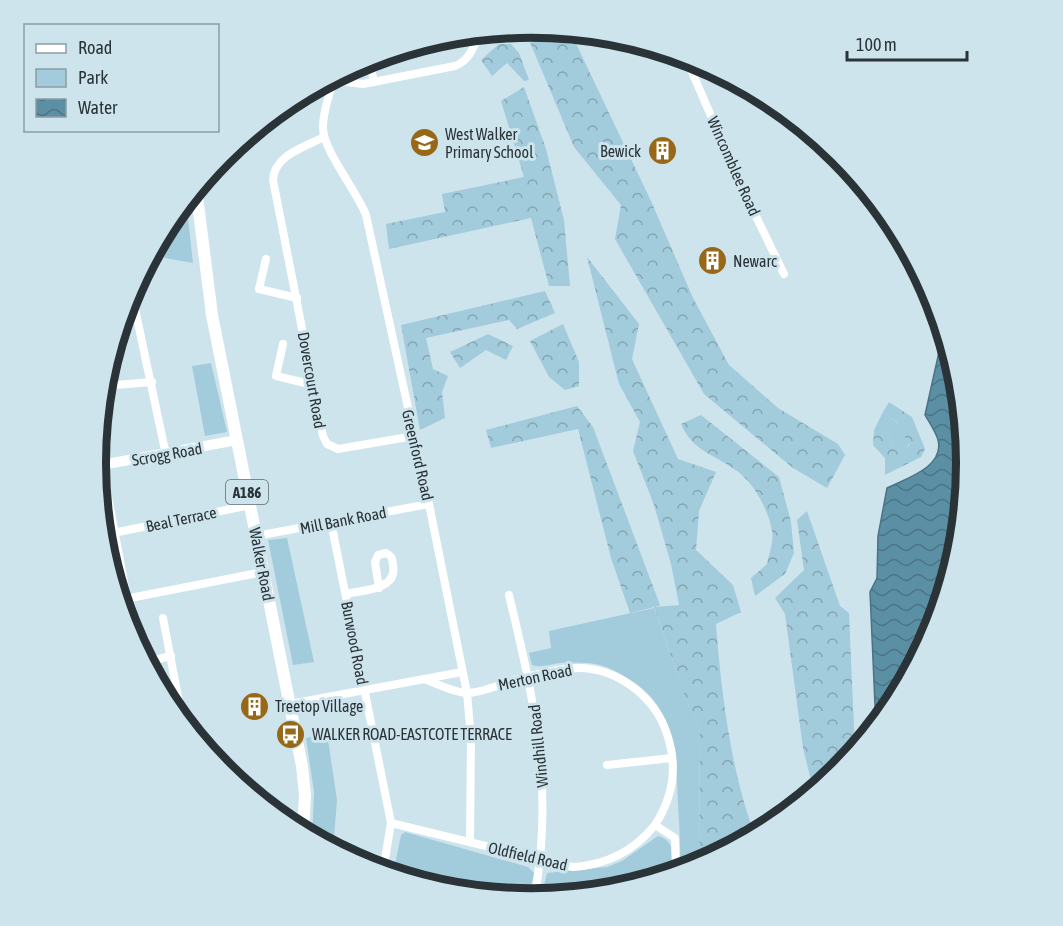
<svg xmlns="http://www.w3.org/2000/svg" width="1063" height="926" font-family="'Asap Condensed',sans-serif">
  <style>
    .green { fill: #a2cbdb }
    .forest { fill: url(#forest-crowns) }
    .water { fill: url(#water-waves); stroke: #4c7383; stroke-width: 1.5 }
    .lines { fill: none; stroke-linecap: round; stroke-linejoin: round }
    .street { stroke: #fff; stroke-width: 8 }
    .secondary { stroke: #fff; stroke-width: 10 }
    .primary { stroke: #fff; stroke-width: 12 }
    .labels { text-anchor: middle; dominant-baseline: central; stroke-width: 6; stroke-linejoin: round; paint-order: stroke }
    .shield { fill: #cde4ed; stroke: #5b686e; stroke-width: 1.5 }
    .shield-label { font-size: 15px; font-weight: bold; fill: #2a3337 }
    .poi-label { font-size: 16px; fill: #2a3337; stroke: #cde4ed; text-anchor: start }
    .street-label { font-size: 16px; fill: #2a3337; stroke: #cde4ed }
    .rim { fill: none; stroke: #2a3337; stroke-width: 8 }
  </style>
  <defs>
    <pattern id="forest-crowns" width="20" height="18" patternUnits="userSpaceOnUse" patternTransform="scale(1.5)"><rect width="20" height="18" fill="#a2cbdb"/><path d="M2 6a3 3 0 1 1 6 0M12 15a3 3 0 1 1 6 0" fill="none" stroke="#84a5b2"/></pattern>
    <pattern id="water-waves" width="16" height="10" patternUnits="userSpaceOnUse" patternTransform="scale(1.5)"><rect width="16" height="10" fill="#5b8fa4"/><path d="M0 5q4-4 8 0t8 0" fill="none" stroke="#4b7586"/></pattern>
  </defs>
  <rect width="100%" height="100%" fill="#cde4ed"/>
  <!-- green -->
  <g class="green">
    <polygon points="186,200 193,263 165,258 159,248 160,244 168,246 173,216"/>
    <polygon points="211,363 227,432 205,436 192,366"/>
    <path d="M 883,412 C 896,420 902,427 909,441 L 907,449 L 896,451 L 886,430 L 874,430 Z"/>
    <polygon points="287,538 314,662 293,665 268,540"/>
    <path d="M 654,608 L 687,701 L 700,731 L 699,865 L 680,871 C 681,848 679,826 678,803 C 676,755 675,706 629,679 C 620,673 610,668 600,665 C 585,662 568,662 554,664 C 546,665 540,668 532,665 L 529,653 L 551,648 L 549,631 Z"/>
    <polygon points="327,733 337,800 333,849 312,837 314,792 306,738"/>
    <polygon points="405,832 528,867 534,873 529,899 446,891 393,874 401,835"/>
    <path d="M 658,836 C 677,841 672,858 671,874 L 616,891 L 541,898 L 547,873 L 607,867 L 622,861 Z"/>
    <polygon points="340,841 347,844 365,866 339,852"/>
  </g>
  <!-- forest -->
  <g class="forest">
    <polygon points="532,27 570,31 651,201 693,298 729,365 778,408 838,444 845,455 827,488 793,468 704,394 615,239 621,205 574,147 529,40 517,28"/>
    <polygon points="499,44 511,44 519,53 529,80 524,81 507,63 492,76 481,60"/>
    <polygon points="524,87 546,149 564,220 570,286 549,286 531,218 389,249 386,224 445,212 442,194 524,177 501,101"/>
    <path d="M 587,257 L 639,324 L 632,359 L 678,459 L 716,472 L 699,511 L 696,550 L 733,585 L 741,612 L 716,624 C 721,691 731,773 755,835 L 699,865 L 700,731 L 686,699 L 654,607 L 630,613 L 611,558 L 578,429 L 491,448 L 486,430 L 577,406 L 593,427 L 660,605 L 655,607 L 679,605 L 671,564 L 654,505 L 633,451 L 640,422 L 619,384 Z"/>
    <polygon points="545,291 555,313 517,329 509,320 426,338 433,369 448,376 442,392 445,418 420,430 401,325"/>
    <polygon points="563,324 579,362 579,386 565,390 549,377 530,341"/>
    <polygon points="488,334 513,346 506,360 486,350 460,368 450,352"/>
    <polygon points="889,402 912,417 925,449 921,457 885,475 885,458 873,445 874,430 886,430 896,451 907,449 909,444 897,422 883,412"/>
    <path d="M 701,415 L 779,477 L 791,522 L 794,553 L 785,574 L 755,596 L 751,578 L 767,564 C 769,554 774,541 772,531 C 769,511 754,483 737,471 C 716,455 692,451 681,424 Z"/>
    <polygon points="807,511 840,606 849,613 855,752 840,772 814,793 803,748 785,614 775,598 804,570 797,520"/>
  </g>
  <!-- water -->
  <path class="water" d="M 940,316 L 959,378 L 967,463 L 959,548 L 934,630 L 894,706 L 876,727 L 870,592 L 877,578 L 878,536 L 887,488 C 905,479 945,467 938,440 C 936,432 929,422 925,415 L 939,352 Z"/>
  <g class="lines">
    <!-- street -->
    <g class="street">
      <polyline points="685,56 745,194 784,274"/>
      <polyline points="369,59 374,82"/>
      <path d="M 330,80 L 363,84 L 455,66 C 470,60 474,46 480,32"/>
      <path d="M 333,81 C 329,96 323,112 323,127 C 322,149 357,191 366,215 L 429,504 L 467,693 L 471,738 L 470,842"/>
      <path d="M 324,137 C 305,147 274,155 273,180 L 323,436 L 327,444 L 338,449 L 414,436"/>
      <polyline points="266,259 259,289 297,298"/>
      <polyline points="147,267 148,259"/>
      <polyline points="129,296 134,304 166,455"/>
      <polyline points="283,344 276,376 314,385"/>
      <polyline points="103,386 152,382"/>
      <polyline points="102,465 127,598"/>
      <polyline points="331,522 391,823 383,871"/>
      <polyline points="113,533 250,505"/>
      <polyline points="256,536 429,504"/>
      <path d="M 346,594 C 363,590 398,590 393,565 C 392,558 392,556 386,553 L 378,555 L 375,562 L 379,588"/>
      <path d="M 509,595 C 534,699 555,791 534,899"/>
      <polyline points="120,600 263,572"/>
      <polyline points="163,618 183,723"/>
      <polyline points="146,662 171,656"/>
      <path d="M 424,679 C 436,683 454,693 467,693 C 482,693 501,684 515,680 C 535,675 557,668 578,668 C 618,668 655,697 667,734 C 678,766 673,797 655,825 L 675,838 L 676,873"/>
      <polyline points="290,704 462,672"/>
      <polyline points="607,765 672,758"/>
      <path d="M 391,823 L 573,867 C 606,865 634,851 655,825"/>
    </g>
    <!-- secondary -->
    <polyline class="secondary" points="96,466 237,440"/>
    <!-- primary -->
    <polyline class="primary" points="196,188 212,315 302,766 305,795 303,833"/>
  </g>
  <!-- icons -->
  <defs>
    <symbol id="school-disc" viewBox="-11 -11 22 22"><circle r="9.5" fill="#976818" stroke="#cde4ed"/><path d="M0-5L7-2L0 1L-7-2ZM-4 1L0 2.5L4 1V4Q0 6-4 4Z" fill="#fff"/></symbol>
    <symbol id="building-disc" viewBox="-11 -11 22 22"><circle r="9.5" fill="#976818" stroke="#cde4ed"/><path d="M-4-6H4V6H1V3H-1V6H-4ZM-2.5-4.3h1.7v1.8h-1.7ZM.8-4.3h1.7v1.8H.8ZM-2.5-1h1.7V.8h-1.7ZM.8-1h1.7V.8H.8Z" fill="#fff"/></symbol>
    <symbol id="bus-disc" viewBox="-11 -11 22 22"><circle r="9.5" fill="#976818" stroke="#cde4ed"/><path d="M-5-6H5V4H4V6H2V4H-2V6H-4V4H-5ZM-3.5-4V0h7V-4ZM-3.5 1.2v1.5H-2V1.2ZM2 1.2v1.5H3.5V1.2Z" fill="#fff"/></symbol>
  </defs>
  <g fill-rule="evenodd">
    <use href="#school-disc" x="408" y="126" width="33" height="33"/>
    <use href="#building-disc" x="646" y="134" width="33" height="33"/>
    <use href="#building-disc" x="696" y="244" width="33" height="33"/>
    <use href="#building-disc" x="238" y="690" width="33" height="33"/>
    <use href="#bus-disc" x="274" y="718" width="33" height="33"/>
  </g>
  <g class="labels">
    <!-- shield labels -->
    <rect class="shield" x="226" y="480" width="42" height="24" rx="4.5"/>
    <g class="shield-label">
      <text x="247" y="492">A186</text>
    </g>
    <!-- poi labels -->
    <g class="poi-label">
      <text x="445" y="134">West Walker<tspan x="445" dy="18">Primary School</tspan></text>
      <text x="641" y="151" text-anchor="end">Bewick</text>
      <text x="733" y="261">Newarc</text>
      <text x="275" y="706">Treetop Village</text>
      <text x="312" y="734">WALKER ROAD-EASTCOTE TERRACE</text>
    </g>
    <!-- street labels -->
    <g class="street-label">
      <text transform="translate(734 166) rotate(66)">Wincomblee Road</text>
      <text transform="translate(312 380) rotate(80)">Dovercourt Road</text>
      <text transform="translate(167 454) rotate(-10)">Scrogg Road</text>
      <text transform="translate(418 455) rotate(77)">Greenford Road</text>
      <text transform="translate(181 519) rotate(-12)">Beal Terrace</text>
      <text transform="translate(343 520) rotate(-11)">Mill Bank Road</text>
      <text transform="translate(262 564) rotate(79)">Walker Road</text>
      <text transform="translate(355 643) rotate(79)">Burwood Road</text>
      <text transform="translate(535 677) rotate(-12)">Merton Road</text>
      <text transform="translate(538 746) rotate(-96)">Windhill Road</text>
      <text transform="translate(528 856) rotate(13)">Oldfield Road</text>
    </g>
  </g>
  <!-- crop -->
  <path d="M0 0H1063V926H0ZM106 463a425 425 0 1 1 850 0a425 425 0 1 1-850 0Z" fill="#cde4ed" fill-rule="evenodd"/>
  <path class="rim" d="M106 463a425 425 0 1 1 850 0a425 425 0 1 1-850 0Z"/>
  <!-- legend -->
  <rect x="24" y="24" width="195" height="108" fill="#cde4ed" stroke="#8c9da4" stroke-width="1.5"/>
  <rect x="36" y="44" width="30" height="9" fill="#ffffff" stroke="#8c9da4" stroke-width="1.5"/>
  <text x="78" y="54" font-size="18" fill="#2a3337">Road</text>
  <rect x="36" y="69" width="30" height="18" fill="#a2cbdb" stroke="#8c9da4" stroke-width="1.5"/>
  <text x="78" y="84" font-size="18" fill="#2a3337">Park</text>
  <rect x="36" y="99" width="30" height="18" fill="url(#water-waves)" stroke="#8c9da4" stroke-width="1.5"/>
  <text x="78" y="114" font-size="18" fill="#2a3337">Water</text>
  <!-- scale -->
  <path d="M847 51v9h120v-9" fill="none" stroke="#2a3337" stroke-width="3"/>
  <text x="856" y="51" font-size="18" fill="#2a3337" stroke="#cde4ed" stroke-width="4.5" paint-order="stroke">100 m</text>
</svg>
